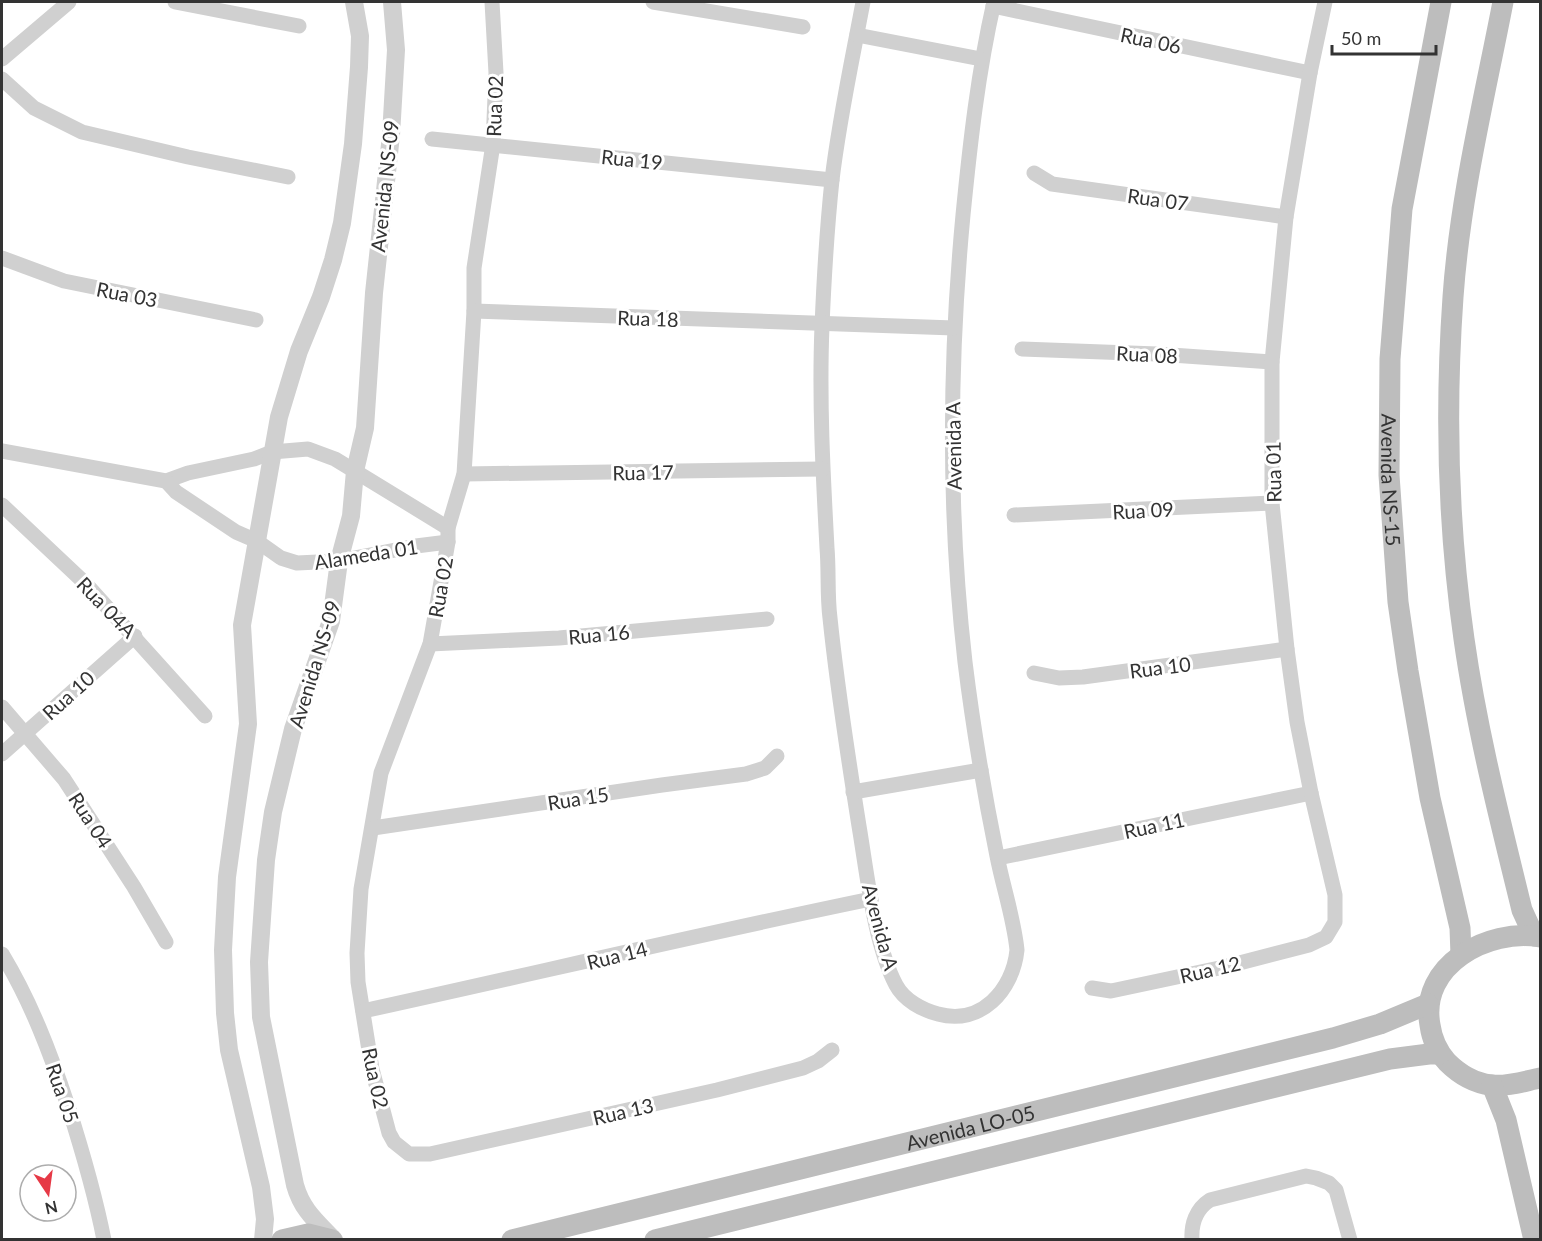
<svg xmlns="http://www.w3.org/2000/svg" width="1542" height="1241" font-family="Lato,sans-serif">
  <style>
    .lines { fill: none; stroke-linecap: round; stroke-linejoin: round }
    .minor { stroke: #d0d0d0; stroke-width: 15 }
    .tertiary { stroke: #d0d0d0; stroke-width: 18 }
    .secondary { stroke: #bdbdbd; stroke-width: 21 }
    .labels { text-anchor: middle; dominant-baseline: central; stroke-width: 6; stroke-linejoin: round; paint-order: stroke }
    .street-label { font-size: 20px; fill: #333; stroke: #fff }
  </style>
  <rect width="100%" height="100%" fill="#fff"/>
  <g class="lines">
    <!-- minor -->
    <g class="minor">
      <polyline points="175,2 299,26"/>
      <polyline points="492,2 496,73 493,144 474,268 474,311 464,474 448,528 448,542 430,644 381,773 361,889 357,953 358,982 372,1069 389,1133 394,1142 409,1154 430,1154 717,1090 803,1068 818,1061 832,1050"/>
      <polyline points="653,2 803,27"/>
      <path d="M 863,2 C 852,61 839,120 832,180 C 827,228 824,278 822,326 C 819,400 823,474 827,548 C 829,571 827,595 830,618 C 837,687 848,757 859,826 C 867,873 874,943 896,985 C 904,1000 922,1010 938,1014 C 981,1026 1013,990 1017,950 C 1014,919 1003,887 997,856 C 984,792 973,727 965,662 C 948,513 949,364 963,215 C 970,144 978,72 994,2"/>
      <polyline points="993,6 1310,73"/>
      <polyline points="857,35 981,59"/>
      <polyline points="2,59 69,2"/>
      <polyline points="2,79 34,108 82,132 188,157 288,177"/>
      <polyline points="432,139 832,180"/>
      <polyline points="1034,173 1052,184 1286,217"/>
      <polyline points="2,258 64,281 256,320"/>
      <polyline points="474,311 954,328"/>
      <polyline points="1022,349 1157,354 1272,362"/>
      <polyline points="2,451 166,481 188,473 254,459 272,452 308,449 335,459 448,528"/>
      <polyline points="464,474 822,469"/>
      <polyline points="166,481 176,492 236,532 257,541 281,558 297,563 339,561 416,546 448,542"/>
      <polyline points="2,505 87,585 205,716"/>
      <polyline points="1014,515 1272,503"/>
      <polyline points="430,644 559,638 767,619"/>
      <polyline points="1034,673 1059,678 1083,677 1287,649"/>
      <polyline points="2,707 64,779 134,887 166,942"/>
      <polyline points="2,754 135,636"/>
      <polyline points="853,792 981,770"/>
      <polyline points="373,828 662,785 746,774 765,768 777,756"/>
      <polyline points="998,858 1311,793"/>
      <path d="M 2,954 C 31,1002 50,1052 68,1106 C 82,1150 95,1194 104,1240"/>
      <polyline points="1092,988 1111,991 1224,967 1309,945 1326,937 1335,922 1335,895 1311,793 1297,722 1287,649 1272,503 1272,362 1286,217 1310,73 1325,2"/>
      <path d="M 363,1011 C 532,974 701,934 871,899"/>
      <path d="M 1192,1240 C 1191,1224 1196,1209 1210,1200 L 1306,1176 L 1316,1178 L 1329,1183 L 1336,1190 L 1350,1240"/>
    </g>
    <!-- tertiary -->
    <g class="tertiary">
      <polyline points="263,1240 265,1219 261,1187 229,1050 225,1013 223,950 227,877 248,724 242,625 279,417 299,351 321,297 333,260 342,223 353,144 359,67 360,36 354,2"/>
      <path d="M 334,1240 C 316,1221 302,1210 295,1185 L 261,1017 L 259,962 L 266,860 L 273,812 L 293,729 L 331,621 L 339,561 L 351,516 L 355,471 L 365,428 L 374,293 L 391,135 L 396,50 L 392,2"/>
    </g>
    <!-- secondary -->
    <g class="secondary">
      <path id="s1" d="M 1441,2 L 1402,209 L 1390,359 L 1389,475 L 1398,602 L 1408,671 L 1430,798 L 1460,928 L 1461,955"/>
      <path d="M 1503,2 C 1484,100 1460,197 1453,297 C 1445,411 1448,527 1464,639 C 1477,731 1500,820 1522,910 L 1534,936"/>
      <path d="M 1540,937 C 1488,928 1419,965 1430,1025 C 1432,1040 1438,1052 1447,1062 C 1459,1074 1474,1083 1491,1085 C 1507,1087 1525,1081 1540,1078"/>
      <polyline points="1492,1085 1506,1120 1534,1240"/>
      <polyline points="282,1240 308,1234 332,1240"/>
      <path id="s2" d="M 512,1240 L 1333,1038 L 1380,1024 L 1428,1004"/>
      <polyline points="655,1240 1390,1059 1429,1054 1440,1054"/>
    </g>
  </g>
  <g class="labels">
    <!-- street labels -->
    <g class="street-label">
      <text transform="translate(1151 40) rotate(12)">Rua 06</text>
      <text transform="translate(494 106) rotate(-88)">Rua 02</text>
      <text transform="translate(632 159) rotate(6)">Rua 19</text>
      <text transform="translate(384 186) rotate(-84)">Avenida NS-09</text>
      <text transform="translate(1158 199) rotate(8)">Rua 07</text>
      <text transform="translate(127 294) rotate(11)">Rua 03</text>
      <text transform="translate(648 318) rotate(2)">Rua 18</text>
      <text transform="translate(1147 354) rotate(3)">Rua 08</text>
      <text transform="translate(953 446) rotate(-91)">Avenida A</text>
      <text transform="translate(643 472) rotate(-1)">Rua 17</text>
      <text transform="translate(1273 472) rotate(-91)">Rua 01</text>
      <text stroke="none"><textPath href="#s1" startOffset="482">Avenida NS-15</textPath></text>
      <text transform="translate(1143 510) rotate(-3)">Rua 09</text>
      <text transform="translate(366 554) rotate(-9)">Alameda 01</text>
      <text transform="translate(440 587) rotate(-80)">Rua 02</text>
      <text transform="translate(107 607) rotate(46)">Rua 04A</text>
      <text transform="translate(599 634) rotate(-5)">Rua 16</text>
      <text transform="translate(314 664) rotate(-73)">Avenida NS-09</text>
      <text transform="translate(1160 667) rotate(-7)">Rua 10</text>
      <text transform="translate(68 695) rotate(-42)">Rua 10</text>
      <text transform="translate(578 798) rotate(-9)">Rua 15</text>
      <text transform="translate(91 820) rotate(57)">Rua 04</text>
      <text transform="translate(1154 825) rotate(-12)">Rua 11</text>
      <text transform="translate(881 927) rotate(75)">Avenida A</text>
      <text transform="translate(617 955) rotate(-14)">Rua 14</text>
      <text transform="translate(1210 969) rotate(-13)">Rua 12</text>
      <text transform="translate(376 1078) rotate(78)">Rua 02</text>
      <text transform="translate(63 1093) rotate(71)">Rua 05</text>
      <text transform="translate(623 1111) rotate(-13)">Rua 13</text>
      <text stroke="none"><textPath href="#s2" startOffset="472">Avenida LO-05</textPath></text>
    </g>
  </g>
  <!-- border -->
  <rect width="1542" height="1241" fill="none" stroke="#333333" stroke-width="6"/>
  <!-- north arrow -->
  <g transform="translate(48 1193) rotate(167)"><circle r="28" fill="#ffffff" stroke="#adadad" stroke-width="1.5"/>
  <path d="M0-4.5L10 22L0 15L-10 22Z" fill="#e63946"/>
  <text y="-9" font-size="16" font-weight="bold" text-anchor="middle" fill="#333333">N</text>
  </g>
  <!-- scale -->
  <path d="M1332 45v9h104v-9" fill="none" stroke="#333333" stroke-width="3"/>
  <text x="1341" y="45" font-size="18" fill="#333333" stroke="#ffffff" stroke-width="4.5" paint-order="stroke">50 m</text>
</svg>
